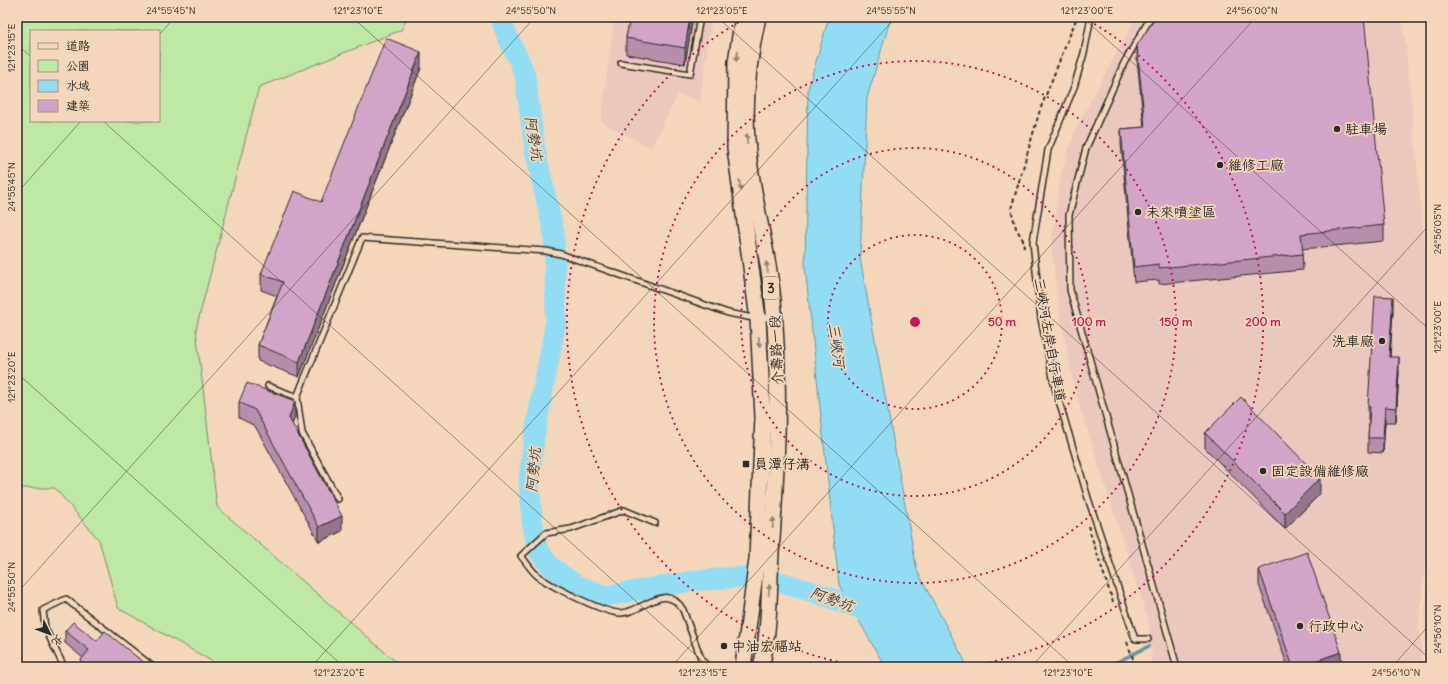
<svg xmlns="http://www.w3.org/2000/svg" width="1448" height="684" font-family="Delius,'LXGW WenKai TC',sans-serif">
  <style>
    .built { fill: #eac8be }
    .green { fill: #bee8a4; stroke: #748a68; fill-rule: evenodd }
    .water { fill: #93ddf4; stroke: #6996a4 }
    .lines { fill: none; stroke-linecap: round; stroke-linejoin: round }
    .stream { stroke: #6996a4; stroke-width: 3.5 }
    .river { stroke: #93ddf4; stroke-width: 21 }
    .service-casing { stroke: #2b2b2b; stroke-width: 8 }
    .primary-casing { stroke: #2b2b2b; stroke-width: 18 }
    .path { stroke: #2b2b2b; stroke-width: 2; stroke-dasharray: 4 3; stroke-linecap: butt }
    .service { stroke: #f4d7ba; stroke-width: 5 }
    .primary { stroke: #f4d7ba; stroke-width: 15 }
    .wall { fill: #b58eac; stroke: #2b2b2b }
    .shaded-wall { fill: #93748c; stroke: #2b2b2b }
    .building { fill: #d2a5c8; stroke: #2b2b2b }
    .oneway { fill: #908172 }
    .ticks { fill: none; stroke: #2b2b2b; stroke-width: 1; stroke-opacity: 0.45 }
    .ring { fill: none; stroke: #c2185b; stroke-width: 2; stroke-dasharray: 2 4 }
    .poi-dot { fill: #2b2b2b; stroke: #f4d7ba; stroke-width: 1.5 }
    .labels { text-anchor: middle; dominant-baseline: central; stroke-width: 3.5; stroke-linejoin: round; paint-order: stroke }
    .shield { fill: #f4d7ba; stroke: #675f56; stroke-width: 1 }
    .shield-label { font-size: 13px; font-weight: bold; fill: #2b2b2b }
    .poi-label { font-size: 14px; fill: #2b2b2b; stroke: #f4d7ba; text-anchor: start }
    .street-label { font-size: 14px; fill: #2b2b2b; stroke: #f4d7ba }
    .water-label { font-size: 15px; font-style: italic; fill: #3b4649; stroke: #f4d7ba }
    .centre { fill: #c2185b; stroke: #f4d7ba; stroke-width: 2 }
    .ring-label { font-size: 12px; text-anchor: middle; font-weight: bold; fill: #c2185b; stroke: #f4d7ba; stroke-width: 3.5; stroke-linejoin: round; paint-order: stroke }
    .neatline { fill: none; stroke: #2b2b2b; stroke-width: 1.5 }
    .ticks-label { font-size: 10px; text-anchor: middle; fill: #2b2b2b }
  </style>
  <rect width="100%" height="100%" fill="#f4d7ba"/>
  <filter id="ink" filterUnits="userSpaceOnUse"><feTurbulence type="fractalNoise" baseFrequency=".025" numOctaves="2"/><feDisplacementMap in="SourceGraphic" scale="8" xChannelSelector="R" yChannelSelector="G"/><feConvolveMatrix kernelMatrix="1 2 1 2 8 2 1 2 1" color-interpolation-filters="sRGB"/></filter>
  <g filter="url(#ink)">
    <!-- built -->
    <g class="built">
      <polygon points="614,17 712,17 700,102 678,94 651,148 601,122"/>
      <polygon points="1136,17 1403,17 1431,313 1431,509 1419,622 1423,667 1151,667 1152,646 1148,620 1075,391 1059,309 1051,246 1061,173 1076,128"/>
      <polygon points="1431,537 1431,667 1428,667 1424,625"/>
    </g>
    <!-- green -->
    <path class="green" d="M 17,17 L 408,17 L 401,30 L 259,87 L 196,329 L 217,507 L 402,667 L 222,667 L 118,608 L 99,540 L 55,488 L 17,488 ZM 31,31 L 159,31 L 159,121 L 31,121 Z"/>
    <!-- water -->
    <polygon class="water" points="829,17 891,17 867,98 860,258 917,571 968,667 885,667 839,585 805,266 808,89"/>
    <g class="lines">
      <!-- stream -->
      <polyline class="stream" points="1107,667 1149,646"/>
      <!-- river -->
      <path class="river" d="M 501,17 C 505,38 519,55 525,76 L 535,150 L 554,233 L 556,321 L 534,438 L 529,480 L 532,520 L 537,548 L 550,566 L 576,585 L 606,596 L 692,581 L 738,577 L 783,583 L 823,595 L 877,616"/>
      <defs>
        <g id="service">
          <polyline points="1091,17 1084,53 1074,87 1048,150 1033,242 1041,319 1055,388 1088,498 1135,639 1148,639"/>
          <polyline points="1151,17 1124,63 1086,148 1069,215 1070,290 1177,667"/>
          <polyline points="621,63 690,74 700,17"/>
          <polyline points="268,386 297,397 362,238 546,251 561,254 728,313 758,319 773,317"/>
          <polyline points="297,397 302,433 338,499"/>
          <path d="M 655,523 L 624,510 L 571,529 L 546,533 L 521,556 C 527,563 532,572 539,577 C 553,587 604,613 620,613 C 641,614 665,580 683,610 L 702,661 L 709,667"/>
          <polyline points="64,667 45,628 43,610 66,599 153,667"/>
        </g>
        <g id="primary">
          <polyline points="743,17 736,62 735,148 758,319 763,417 757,559 743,667"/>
          <path d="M 758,17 C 748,61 743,106 748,151 C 753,201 768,250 773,300 C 781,384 777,468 771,553 C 769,589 770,632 761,667"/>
        </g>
      </defs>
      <!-- service casing -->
      <use href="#service" class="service-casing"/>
      <!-- primary casing -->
      <use href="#primary" class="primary-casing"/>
      <!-- path -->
      <g class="path">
        <polyline points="1024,248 1023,240 1016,228 1011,209 1040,110 1077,17"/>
        <polyline points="1088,526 1113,602"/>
        <polyline points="1429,527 1431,527"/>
        <polyline points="1127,642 1136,667"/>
      </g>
      <!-- service -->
      <use href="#service" class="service"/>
      <!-- primary -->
      <use href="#primary" class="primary"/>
    </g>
    <!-- wall -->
    <g class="wall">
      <polygon points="623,17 693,17 685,64 626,54 626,38 629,24 623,23"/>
      <polygon points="1137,45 1384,225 1384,241 1302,249 1303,270 1159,284 1159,280 1134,282 1121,144 1121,129 1144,127 1137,60"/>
      <polygon points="421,68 299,377 258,361 258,345 277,296 261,290 261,274 321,202"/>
      <polygon points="1393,311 1390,357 1399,372 1396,422 1385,422 1383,453 1368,452 1368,438 1369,421 1368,421 1368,406"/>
      <polygon points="239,402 295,417 292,424 342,531 319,542 255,426 239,418"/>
      <polygon points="1205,433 1320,494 1285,529 1205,448"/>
      <polygon points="1259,569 1341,667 1288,667 1259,585"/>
      <polygon points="65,631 97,641 138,658 150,667 81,667 81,660 83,658 65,643"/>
    </g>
    <!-- shaded-wall -->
    <g class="shaded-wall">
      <polygon points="690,17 693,17 685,64 685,48"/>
      <polygon points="421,52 421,68 299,377 299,362"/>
      <polygon points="1393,297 1393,311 1389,371 1389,357"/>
      <polygon points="1399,357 1399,372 1396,422 1396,408"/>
      <polygon points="295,401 295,417 289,433 289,418"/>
      <polygon points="1385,407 1385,422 1383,453 1383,438"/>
      <polygon points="1320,478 1320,494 1285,529 1285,513"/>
      <polygon points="342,516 342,531 319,542 319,527"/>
      <polygon points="1341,652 1341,667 1298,667"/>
    </g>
    <!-- building -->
    <g class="building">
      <polygon points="630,17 690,17 685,48 626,38"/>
      <polygon points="1156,17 1364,17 1384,225 1301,234 1303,254 1159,268 1159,264 1134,267 1121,129 1145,127 1137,45"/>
      <polygon points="386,38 421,52 299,362 258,345 283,282 261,274 294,191 321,202"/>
      <polygon points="1375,296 1393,297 1389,357 1399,357 1396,408 1385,407 1383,438 1368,438 1370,407 1368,406"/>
      <polygon points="247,383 295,401 289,418 342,516 319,527 255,410 239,402"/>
      <polygon points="1241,397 1320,478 1285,513 1205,433"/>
      <polygon points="1307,552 1341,652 1298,667 1293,667 1259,569"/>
      <polygon points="73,622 97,641 105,631 138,658 150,667 83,667 81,660 89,650 65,631"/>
    </g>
    <!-- one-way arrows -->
    <defs><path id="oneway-solid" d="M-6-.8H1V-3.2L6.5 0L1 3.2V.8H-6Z"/></defs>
    <g class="oneway">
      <use href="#oneway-solid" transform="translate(737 56) rotate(98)"/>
      <use href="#oneway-solid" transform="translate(747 139) rotate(-92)"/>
      <use href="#oneway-solid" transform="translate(740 185) rotate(82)"/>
      <use href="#oneway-solid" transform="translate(767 267) rotate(-100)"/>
      <use href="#oneway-solid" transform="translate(759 342) rotate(87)"/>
      <use href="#oneway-solid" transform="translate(773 523) rotate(-86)"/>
      <use href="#oneway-solid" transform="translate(769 590) rotate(-86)"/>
    </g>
  </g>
  <!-- ticks -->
  <path class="ticks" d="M 352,17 L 1074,667M 717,17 L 1431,660M 1082,17 L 1431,331M 159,35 L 175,17M 17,44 L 31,57M 103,121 L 709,667M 17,193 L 81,121M 17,373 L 344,667M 17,593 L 535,17M 311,667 L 896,17M 671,667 L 1256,17M 1031,667 L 1431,223M 1392,667 L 1431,623"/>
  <!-- distance rings -->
  <g class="ring">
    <circle cx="915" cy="322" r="87"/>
    <circle cx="915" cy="322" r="174"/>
    <circle cx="915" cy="322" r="261"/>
    <path d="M867 667A348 348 0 0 1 746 18M1084 18A348 348 0 0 1 963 667"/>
  </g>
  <!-- markers -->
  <g class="poi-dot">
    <circle cx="1337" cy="129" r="4"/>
    <circle cx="1220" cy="165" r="4"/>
    <circle cx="1138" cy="212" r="4"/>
    <circle cx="1382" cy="341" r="4"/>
    <rect x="742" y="460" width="8" height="8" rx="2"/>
    <circle cx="1263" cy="471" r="4"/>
    <circle cx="1300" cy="626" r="4"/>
    <circle cx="724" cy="646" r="4"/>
  </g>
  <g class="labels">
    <!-- shield labels -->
    <rect class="shield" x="763" y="277" width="16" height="22" rx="3"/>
    <g class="shield-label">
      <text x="771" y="288">3</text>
    </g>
    <!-- poi labels -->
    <g class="poi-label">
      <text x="1345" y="129">駐車場</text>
      <text x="1228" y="165">維修工廠</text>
      <text x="1146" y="212">未來噴塗區</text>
      <text x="1374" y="341" text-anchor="end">洗車廠</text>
      <text x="754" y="464">員潭仔溝</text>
      <text x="1271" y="471">固定設備維修廠</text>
      <text x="1308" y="626">行政中心</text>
      <text x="732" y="646">中油宏福站</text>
    </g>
    <!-- street labels -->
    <g class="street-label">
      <text transform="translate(1050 340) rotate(80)">三峽河左岸自行車道</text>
      <text transform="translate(776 350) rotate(-93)">介壽路一段</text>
    </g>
    <!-- water labels -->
    <g class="water-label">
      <text transform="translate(534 138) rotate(81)">阿勢坑</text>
      <text transform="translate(837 345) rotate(82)">三峽河</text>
      <text transform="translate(533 470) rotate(-85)">阿勢坑</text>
      <text transform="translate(832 599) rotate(20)">阿勢坑</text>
    </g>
  </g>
  <circle cx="915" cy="322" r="6" class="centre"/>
  <g class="ring-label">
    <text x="1002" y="326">50 m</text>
    <text x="1089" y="326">100 m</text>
    <text x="1176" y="326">150 m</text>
    <text x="1263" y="326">200 m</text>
  </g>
  <!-- margin -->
  <rect width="1448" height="684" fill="none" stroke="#f4d7ba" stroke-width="44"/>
  <!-- legend -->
  <rect x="30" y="30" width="130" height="92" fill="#f4d7ba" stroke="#a49281"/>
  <rect x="38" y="43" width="20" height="6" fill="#f4d7ba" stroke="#a49281"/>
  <text x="66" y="50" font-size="12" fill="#2b2b2b">道路</text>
  <rect x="38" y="60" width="20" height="12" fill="#bee8a4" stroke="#a49281"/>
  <text x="66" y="70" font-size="12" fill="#2b2b2b">公園</text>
  <rect x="38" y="80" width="20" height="12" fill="#93ddf4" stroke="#a49281"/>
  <text x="66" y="90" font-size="12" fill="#2b2b2b">水域</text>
  <rect x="38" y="100" width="20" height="12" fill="#d2a5c8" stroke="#a49281"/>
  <text x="66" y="110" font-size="12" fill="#2b2b2b">建築</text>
  <!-- north arrow -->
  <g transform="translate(50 634) rotate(132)" stroke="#f4d7ba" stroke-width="3" paint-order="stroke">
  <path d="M0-3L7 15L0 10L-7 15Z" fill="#2b2b2b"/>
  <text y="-6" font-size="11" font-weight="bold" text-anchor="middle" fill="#2b2b2b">北</text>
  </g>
  <rect x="22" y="22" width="1404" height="640" class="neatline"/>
  <g class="ticks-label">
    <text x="171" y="14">24°55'45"N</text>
    <text x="358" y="14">121°23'10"E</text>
    <text x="531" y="14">24°55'50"N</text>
    <text x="722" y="14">121°23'05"E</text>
    <text x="891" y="14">24°55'55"N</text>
    <text x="1087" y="14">121°23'00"E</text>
    <text x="1252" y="14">24°56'00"N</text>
    <text transform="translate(11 48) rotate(-90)" y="4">121°23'15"E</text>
    <text transform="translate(11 187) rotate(-90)" y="4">24°55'45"N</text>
    <text transform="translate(1437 229) rotate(-90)" y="4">24°56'05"N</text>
    <text transform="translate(1437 327) rotate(-90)" y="4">121°23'00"E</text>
    <text transform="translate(11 377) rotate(-90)" y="4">121°23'20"E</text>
    <text transform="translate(11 587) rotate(-90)" y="4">24°55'50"N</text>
    <text transform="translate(1437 629) rotate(-90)" y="4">24°56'10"N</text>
    <text x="339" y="676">121°23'20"E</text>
    <text x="703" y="676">121°23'15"E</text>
    <text x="1068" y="676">121°23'10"E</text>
    <text x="1396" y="676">24°56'10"N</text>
  </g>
</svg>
